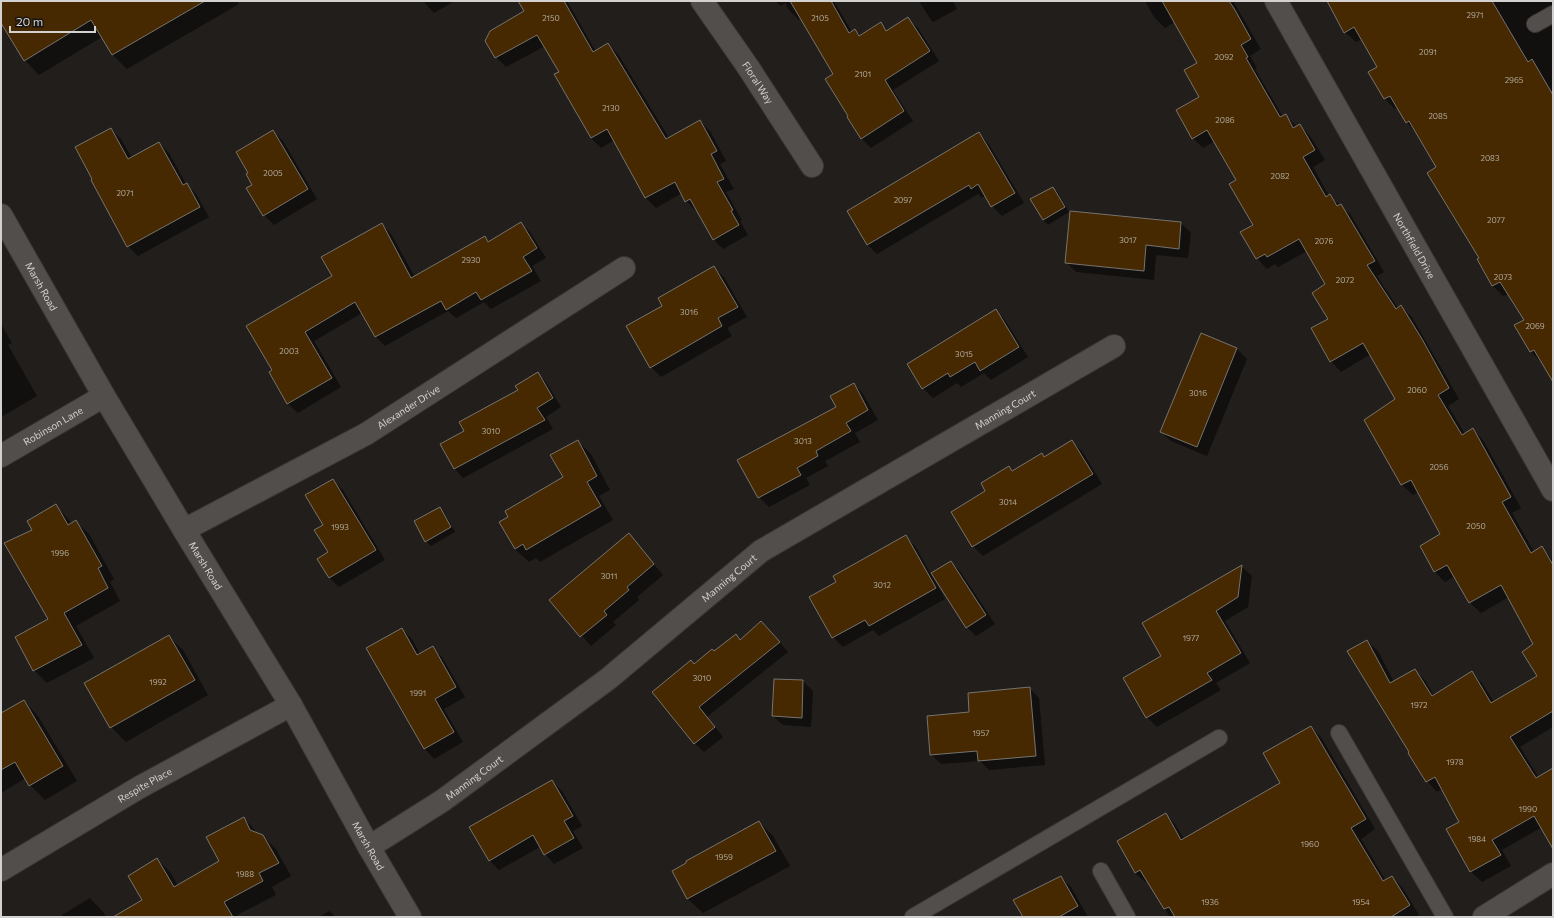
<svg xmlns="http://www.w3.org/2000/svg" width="1554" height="918" font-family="Commissioner,sans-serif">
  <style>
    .shadow { fill: #0007 }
    .building { fill: #462900; stroke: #76736f }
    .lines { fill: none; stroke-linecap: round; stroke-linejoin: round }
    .lane-casing { stroke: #3b3836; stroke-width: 18 }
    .street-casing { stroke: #3b3836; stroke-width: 24 }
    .lane { stroke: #524e4c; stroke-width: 16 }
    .street { stroke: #524e4c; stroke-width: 22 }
    .labels { text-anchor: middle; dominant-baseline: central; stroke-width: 4; stroke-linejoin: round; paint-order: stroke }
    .number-label { font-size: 8px; fill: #b0a89c }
    .street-label { font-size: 10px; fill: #d4d2d0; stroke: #181412 }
  </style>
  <rect width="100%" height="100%" fill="#211e1b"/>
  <!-- shadow -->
  <g class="shadow">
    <polygon points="1,1 237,1 239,4 127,69 113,55 102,37 39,75 25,60 1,21"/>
    <polygon points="423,1 455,1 434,13"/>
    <polygon points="519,1 567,1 596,52 608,44 618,54 669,138 700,121 710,131 726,161 720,164 734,189 726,192 742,220 740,221 748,235 723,249 713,239 698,210 696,211 686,201 682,193 656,208 646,198 615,140 601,148 591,138 560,72 545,46 506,67 496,57 525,11"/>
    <polygon points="775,1 834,1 852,32 855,30 861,36 880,24 888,31 908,19 918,28 939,61 893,90 913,121 871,148 861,138 850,116 834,74 801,18 799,20 789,10 785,3 781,6"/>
    <polygon points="919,1 953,1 957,9 933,22 929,17"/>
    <polygon points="1145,1 1233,1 1261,49 1250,56 1257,68 1255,69 1283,117 1285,115 1297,127 1300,125 1310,136 1325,160 1313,167 1329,196 1351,215 1384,272 1377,276 1398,308 1401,306 1412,317 1459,399 1448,406 1465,434 1473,429 1483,440 1521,508 1512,513 1534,552 1541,547 1553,560 1553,727 1520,747 1539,778 1553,769 1553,823 1544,826 1502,850 1511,866 1482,882 1471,872 1448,830 1461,823 1442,789 1437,792 1427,781 1411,752 1367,641 1378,651 1394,682 1414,670 1425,680 1434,696 1472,673 1482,683 1494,702 1538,677 1535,644 1509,597 1481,613 1470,603 1455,576 1445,582 1435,572 1421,546 1442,534 1418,492 1413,495 1402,485 1365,420 1396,399 1371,354 1341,372 1331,361 1312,329 1329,319 1326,285 1307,251 1278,267 1275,264 1267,269 1257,258 1254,225 1237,180 1215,141 1203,148 1193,138 1201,97 1198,63 1175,22 1165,28 1154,17"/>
    <polygon points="1336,1 1553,1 1553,20 1537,29 1536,34 1553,25 1553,380 1542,362 1541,362 1531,352 1525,320 1509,294 1503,296 1493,286 1478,259 1480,258 1438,168 1417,133 1407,123 1398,108 1395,109 1385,99 1378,67 1362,39 1356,42 1345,32"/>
    <polygon points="111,129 121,139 132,158 159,143 169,153 186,184 196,194 209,217 138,256 128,246"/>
    <polygon points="273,131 283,141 317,199 274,225 264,215 253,185"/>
    <polygon points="979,133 988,143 1024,203 1002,216 992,206 986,195 982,198 978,194 877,254 867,244"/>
    <polygon points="1053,188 1058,193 1069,212 1048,225 1043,220 1032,200"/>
    <polygon points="1071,212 1181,223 1191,233 1188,258 1156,255 1154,280 1076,272 1066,262"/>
    <polygon points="521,223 530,232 546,258 532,266 541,281 491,309 484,302 456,318 448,311 385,346 376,337 362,313 314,341 341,387 298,413 288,404 270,372 273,370 333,276 382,224 391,234 415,277 484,238 489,242"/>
    <polygon points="714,267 724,277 747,317 727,328 732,336 661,377 651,367 664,306"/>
    <polygon points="996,310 1005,320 1028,357 991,380 984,373 961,387 957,383 933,398 923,388"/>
    <polygon points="1,324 12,343 8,345 37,396 1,417"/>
    <polygon points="1201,334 1237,349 1247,359 1207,456 1171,441 1161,432"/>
    <polygon points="538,373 546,382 561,407 546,417 553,429 463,478 455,469 441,444 465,431 519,390"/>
    <polygon points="854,384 863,394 878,420 855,433 860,442 825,461 828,466 806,478 810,485 769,507 759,497 837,407"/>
    <polygon points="578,441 591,454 610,490 599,496 613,520 540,562 536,558 529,562 515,549 564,478"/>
    <polygon points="1072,441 1082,451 1102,484 983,556 973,546 987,492 1009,468 1013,472 1042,455 1045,458"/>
    <polygon points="333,480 343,490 385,560 339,587 330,578 329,553 324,525"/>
    <polygon points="56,506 68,519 72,524 76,522 89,534 114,579 110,582 120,601 76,626 94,658 47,683 34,670 49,619 33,530"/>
    <polygon points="439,508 444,512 455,532 431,546 426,541"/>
    <polygon points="629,535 663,575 637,597 639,600 613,622 616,625 591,646 550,600"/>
    <polygon points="905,536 915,546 931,574 951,562 960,571 995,624 976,636 967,627 933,574 932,575 945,599 879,636 873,630 843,647 833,637 837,582"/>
    <polygon points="1242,567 1252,576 1248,607 1225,621 1250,663 1216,683 1221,690 1157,727 1147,717 1163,657 1143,623"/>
    <polygon points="402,629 412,639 420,654 432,647 442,657 465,697 444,709 463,742 434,759 425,749 368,649"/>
    <polygon points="771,632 788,652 707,717 723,737 704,752 694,743 691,661 695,664 715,652 735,635 741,641"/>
    <polygon points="168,636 183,650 208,695 126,742 111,727 85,683"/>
    <polygon points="803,681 813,691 811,727 783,725 773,716"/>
    <polygon points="1029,688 1039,698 1045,765 989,770 980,761 941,764 931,754 971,713"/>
    <polygon points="24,701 38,716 77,781 45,800 30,785 26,778 1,793 1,714"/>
    <polygon points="1311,727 1321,737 1375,829 1361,839 1386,881 1392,877 1402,887 1419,915 1416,917 1170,917 1148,881 1145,882 1135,873 1166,814 1175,824 1184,839 1282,783"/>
    <polygon points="552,781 562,791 582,826 573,831 583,848 554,864 545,854 540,847 499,870 489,860"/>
    <polygon points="244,818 258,834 263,836 276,849 291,876 272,887 276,895 237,915 238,917 115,917 144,901 157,859 170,872 178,886 220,862"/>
    <polygon points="759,822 773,836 790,866 703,913 688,899 673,871"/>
    <polygon points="1061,877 1071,887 1088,917 1024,917"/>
    <polygon points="90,898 103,912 106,917 63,917 62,915"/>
    <polygon points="329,911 336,917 319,917"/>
  </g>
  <!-- building -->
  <g class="building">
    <polygon points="1,1 205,1 112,55 91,20 24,61 1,23"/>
    <polygon points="518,1 564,1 593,52 608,43 666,139 700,120 717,151 711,154 724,179 717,182 733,210 731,211 739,225 713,240 690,199 685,202 675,182 645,198 607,129 591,138 554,74 559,72 537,35 495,58 485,41 490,31 524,11"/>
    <polygon points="790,1 831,1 849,33 855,29 859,36 881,22 886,31 908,17 930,51 885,80 904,111 861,139 847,117 848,116 825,79 833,74"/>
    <polygon points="1162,1 1229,1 1235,10 1251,39 1241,45 1248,57 1246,58 1280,117 1286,114 1293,128 1300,124 1315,150 1303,157 1326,197 1330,194 1337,206 1341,204 1375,261 1367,265 1396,309 1401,305 1422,339 1449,388 1438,395 1462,435 1473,428 1511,497 1502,502 1531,553 1542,546 1553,565 1553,711 1510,737 1536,778 1553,768 1553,849 1534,816 1492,840 1501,855 1470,872 1446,829 1459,822 1435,777 1426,782 1408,753 1409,752 1347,651 1367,640 1390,683 1415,669 1432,696 1472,671 1491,703 1537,676 1522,652 1533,644 1501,585 1469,603 1447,565 1434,572 1420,546 1440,534 1411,480 1401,485 1364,420 1395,399 1363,343 1330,362 1311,328 1328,319 1312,293 1325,284 1299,239 1267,257 1265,254 1256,259 1240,232 1253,225 1229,184 1236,180 1207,130 1192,139 1176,110 1199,97 1184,70 1197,63"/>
    <polygon points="1327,1 1492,1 1528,62 1532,59 1553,95 1553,382 1534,350 1530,352 1514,325 1524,320 1500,282 1492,286 1477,259 1479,258 1427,173 1436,167 1409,121 1406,123 1390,96 1384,99 1368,72 1377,67 1354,27 1344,33"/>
    <polygon points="111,128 128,159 159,142 183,185 187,183 200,207 127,247 91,180 92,179 75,147"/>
    <polygon points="273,130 308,189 263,216 246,188 252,185 246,174 248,173 236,152"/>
    <polygon points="979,132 1015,193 991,207 978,184 971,189 969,185 867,245 847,211"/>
    <polygon points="1053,187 1065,207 1043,220 1030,199"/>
    <polygon points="1070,211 1181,222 1179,249 1146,245 1144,271 1065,263"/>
    <polygon points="521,222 537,248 523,257 532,271 481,300 476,292 446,310 441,301 375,337 355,302 305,332 332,378 287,404 269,372 272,370 246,326 332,276 321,257 382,223 411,278 485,236 488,242"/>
    <polygon points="714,266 738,307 718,318 722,326 650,368 626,326 662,306 658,298"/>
    <polygon points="996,309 1019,347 980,371 975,362 950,377 948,373 922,389 907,364"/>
    <polygon points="1201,333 1237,348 1197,447 1160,432"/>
    <polygon points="538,372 553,398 537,408 545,420 454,469 440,444 464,431 459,422 518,390 515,386"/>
    <polygon points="854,383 868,410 846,423 851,431 816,451 818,456 797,468 801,475 758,498 737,460 836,407 830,396"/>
    <polygon points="578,440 597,476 587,482 601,506 526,550 523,544 515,549 499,522 508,517 505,511 563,477 550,455"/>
    <polygon points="1072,440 1093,474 972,547 951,512 985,491 981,483 1009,466 1012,471 1042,453 1044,457"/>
    <polygon points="333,479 376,550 329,578 317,559 328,552 314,530 323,525 305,495"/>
    <polygon points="56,504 68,525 76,520 102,566 98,568 108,588 64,613 82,645 33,671 15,637 48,619 4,543 32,530 27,521"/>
    <polygon points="440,507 451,527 425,542 414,521"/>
    <polygon points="629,533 654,564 627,587 629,590 604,611 607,615 580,637 549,600"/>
    <polygon points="906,535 936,588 869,626 865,620 832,638 809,597 836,582 833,576"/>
    <polygon points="951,561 986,615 966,628 931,573"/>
    <polygon points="1242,565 1238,597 1216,611 1241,653 1207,673 1212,680 1146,718 1123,678 1161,656 1142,623"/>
    <polygon points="761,621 780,642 699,707 715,727 694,744 652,692 691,660 694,664 712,649 714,651 736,634 740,640"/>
    <polygon points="402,628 417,655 433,646 456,687 435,699 454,732 424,749 366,648"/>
    <polygon points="169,635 195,680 110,728 84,683"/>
    <polygon points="774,679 803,680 802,718 772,716"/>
    <polygon points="1030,687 1036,756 978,761 977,751 930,755 927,716 969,712 968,693"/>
    <polygon points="24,700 63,766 29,786 15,762 1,770 1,713"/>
    <polygon points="1311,726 1366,819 1351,828 1383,881 1392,876 1410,905 1391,917 1175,917 1169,907 1164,909 1140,870 1135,873 1117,841 1166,813 1181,840 1280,783 1263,753"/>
    <polygon points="552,780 573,816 564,821 574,838 544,855 533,835 489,861 469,827"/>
    <polygon points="244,817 250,830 263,835 279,863 259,873 263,881 224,902 233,917 113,917 142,900 128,876 157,858 174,887 219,861 206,837"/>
    <polygon points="759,821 776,851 687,899 672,871 686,863 686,861"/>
    <polygon points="1061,876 1078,906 1059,917 1023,917 1013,900"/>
  </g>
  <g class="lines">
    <defs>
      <g id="lane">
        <polyline points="1535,24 1553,14"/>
        <polyline points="1339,733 1445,917"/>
        <polyline points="1101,871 1127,917"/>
        <polyline points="913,917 1219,738"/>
      </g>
      <g id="street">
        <path id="s1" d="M 702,1 L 748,67 L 812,166"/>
        <path id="s2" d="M 1276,1 L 1553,490"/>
        <path id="s3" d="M 1,215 L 104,396 L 184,530 L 291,705 L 369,847 L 410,917"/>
        <path id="s4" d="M 1,456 L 104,396"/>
        <path id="s5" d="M 184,530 L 366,434 L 624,268"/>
        <path id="s6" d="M 369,847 L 442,801 L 608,679 L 761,551 L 1114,346"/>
        <path id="s7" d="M 1,870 L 140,787 L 291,705"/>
        <polyline points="1484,917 1553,874"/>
      </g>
    </defs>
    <!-- lane casing -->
    <use href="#lane" class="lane-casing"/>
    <!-- street casing -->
    <use href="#street" class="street-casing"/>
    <!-- lane -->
    <use href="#lane" class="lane"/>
    <!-- street -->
    <use href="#street" class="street"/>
  </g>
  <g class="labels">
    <!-- number labels -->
    <g class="number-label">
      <text x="1475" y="15">2971</text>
      <text x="551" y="18">2150</text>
      <text x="820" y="18">2105</text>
      <text x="1428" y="52">2091</text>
      <text x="1224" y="57">2092</text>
      <text x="863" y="74">2101</text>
      <text x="1514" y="80">2965</text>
      <text x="611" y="108">2130</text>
      <text x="1438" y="116">2085</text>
      <text x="1225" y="120">2086</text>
      <text x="1490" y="158">2083</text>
      <text x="273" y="173">2005</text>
      <text x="1280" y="176">2082</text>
      <text x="125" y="193">2071</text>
      <text x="903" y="200">2097</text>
      <text x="1496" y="220">2077</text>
      <text x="1128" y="240">3017</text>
      <text x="1324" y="241">2076</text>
      <text x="471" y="260">2930</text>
      <text x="1503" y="277">2073</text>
      <text x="1345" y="280">2072</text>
      <text x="689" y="312">3016</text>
      <text x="1535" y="326">2069</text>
      <text x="289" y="351">2003</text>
      <text x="964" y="354">3015</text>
      <text x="1417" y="390">2060</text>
      <text x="1198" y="393">3016</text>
      <text x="491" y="431">3010</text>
      <text x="803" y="441">3013</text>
      <text x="1439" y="467">2056</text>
      <text x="1008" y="502">3014</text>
      <text x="1476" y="526">2050</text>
      <text x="340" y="527">1993</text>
      <text x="60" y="553">1996</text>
      <text x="609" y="576">3011</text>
      <text x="882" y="585">3012</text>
      <text x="1191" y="638">1977</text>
      <text x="702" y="678">3010</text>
      <text x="158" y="682">1992</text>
      <text x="418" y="693">1991</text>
      <text x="1419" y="705">1972</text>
      <text x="981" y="733">1957</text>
      <text x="1455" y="762">1978</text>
      <text x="1528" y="809">1990</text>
      <text x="1477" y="839">1984</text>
      <text x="1310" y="844">1960</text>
      <text x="724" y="857">1959</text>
      <text x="245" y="874">1988</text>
      <text x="1210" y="902">1936</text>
      <text x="1361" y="902">1954</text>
    </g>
    <!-- street labels -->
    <g class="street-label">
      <text stroke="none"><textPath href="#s1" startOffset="99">Floral Way</textPath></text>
      <text stroke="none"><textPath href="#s2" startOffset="281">Northfield Drive</textPath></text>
      <text stroke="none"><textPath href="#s3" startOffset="82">Marsh Road</textPath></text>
      <text stroke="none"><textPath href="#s5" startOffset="256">Alexander Drive</textPath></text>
      <text stroke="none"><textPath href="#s6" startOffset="774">Manning Court</textPath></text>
      <text stroke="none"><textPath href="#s4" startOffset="60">Robinson Lane</textPath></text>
      <text stroke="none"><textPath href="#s3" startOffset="406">Marsh Road</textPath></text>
      <text stroke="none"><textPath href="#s6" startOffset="450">Manning Court</textPath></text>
      <text stroke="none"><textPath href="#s6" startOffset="126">Manning Court</textPath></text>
      <text stroke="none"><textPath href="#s7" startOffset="167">Respite Place</textPath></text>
      <text stroke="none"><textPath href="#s3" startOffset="730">Marsh Road</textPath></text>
    </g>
  </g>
  <!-- border -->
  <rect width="1554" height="918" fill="none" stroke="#d4d2d0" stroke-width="4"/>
  <!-- scale -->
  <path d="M10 26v6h85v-6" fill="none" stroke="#d4d2d0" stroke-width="2"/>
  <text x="16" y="26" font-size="12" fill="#d4d2d0" stroke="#181412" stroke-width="3" paint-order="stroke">20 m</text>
</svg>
